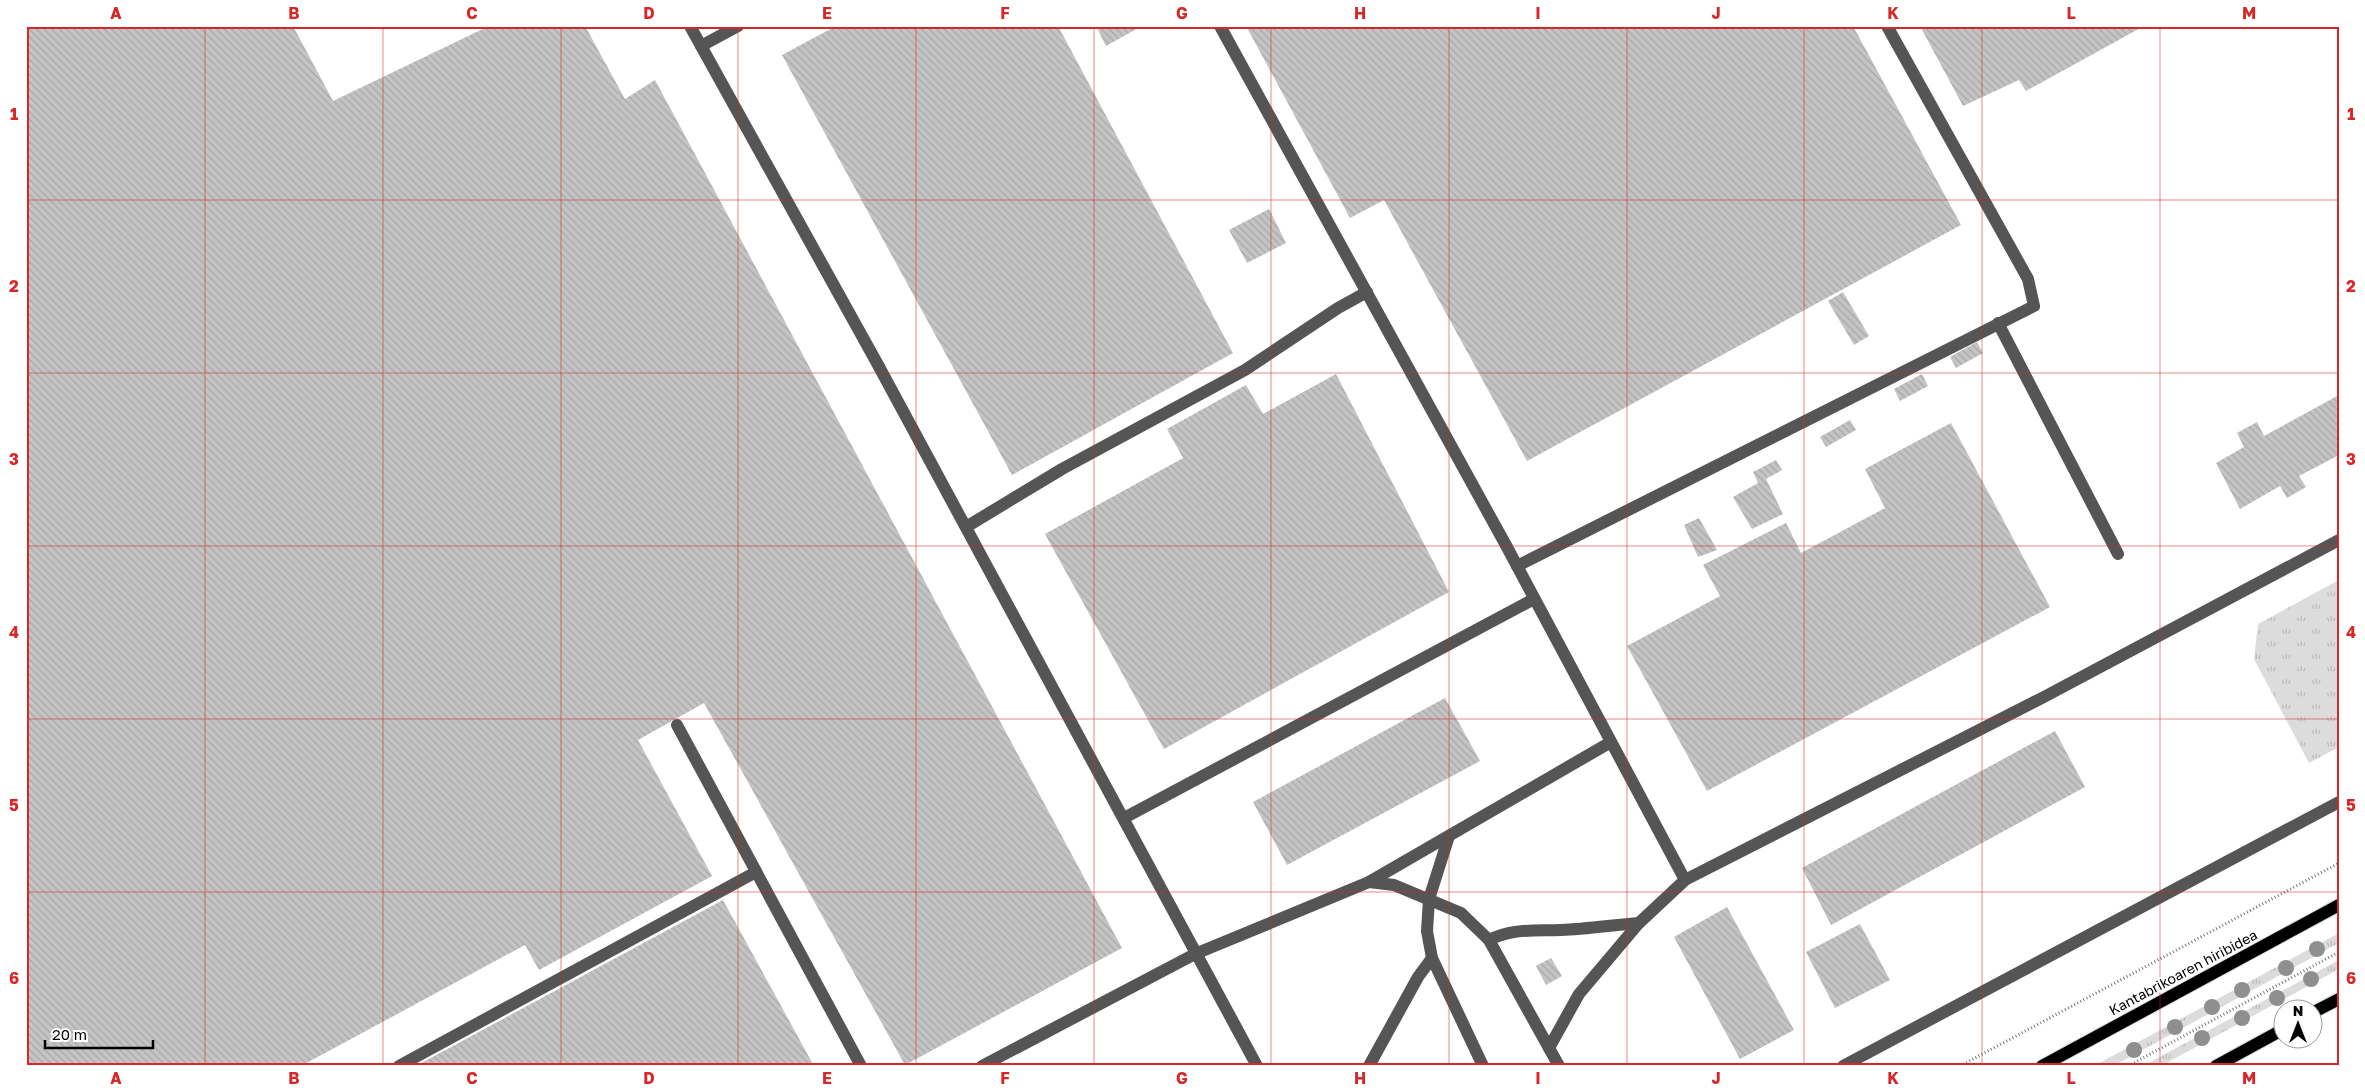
<svg xmlns="http://www.w3.org/2000/svg" width="2365" height="1092" font-family="'Golos Text',sans-serif">
  <style>
    .grass { fill: url(#grass-tufts) }
    .building { fill: url(#building-back-hatch) }
    .lines { fill: none; stroke-linecap: round; stroke-linejoin: round }
    .major-casing { stroke: #dbdbdb; stroke-width: 14 }
    .path { stroke: #777; stroke-width: 3; stroke-dasharray: 1 2.5; stroke-linecap: butt }
    .minor { stroke: #555; stroke-width: 12 }
    .major { stroke: #000; stroke-width: 12 }
    .tree { fill: #8f8f8f }
    .grid { fill: none; stroke: #d62828; stroke-width: 1; stroke-opacity: 0.55 }
    .labels { text-anchor: middle; dominant-baseline: central; stroke-width: 4.5; stroke-linejoin: round; paint-order: stroke }
    .street-label { font-size: 14px; fill: #000; stroke: #fff }
    .neatline { fill: none; stroke: #d62828; stroke-width: 2 }
    .grid-label { font-size: 16px; text-anchor: middle; font-weight: bold; fill: #d62828 }
  </style>
  <defs>
    <pattern id="grass-tufts" width="24" height="20" patternUnits="userSpaceOnUse" patternTransform="scale(1.25)"><rect width="24" height="20" fill="#dcdcdc"/><path d="M3 7l-1-3M5 7V3M7 7l1-3M15 17l-1-3M17 17v-4M19 17l1-3" fill="none" stroke="#bbb"/></pattern>
    <pattern id="building-back-hatch" width="6" height="6" patternUnits="userSpaceOnUse" patternTransform="scale(1.25)"><rect width="6" height="6" fill="#c4c4c4"/><path d="M-1 5l2 2M0 0l6 6M5-1l2 2" fill="none" stroke="#a7a7a7"/></pattern>
  </defs>
  <rect width="100%" height="100%" fill="#fff"/>
  <!-- grass -->
  <g class="grass">
    <polygon points="2339,580 2339,747 2309,763 2254,659 2258,624"/>
    <polygon points="2339,933 2339,943 2113,1066 2094,1066"/>
    <polygon points="2339,960 2339,969 2161,1066 2143,1066"/>
  </g>
  <!-- building -->
  <g class="building">
    <polygon points="26,26 293,26 333,101 489,26 585,26 625,99 655,80 1122,948 905,1065 704,703 638,740 712,876 539,970 525,945 301,1066 26,1066"/>
    <polygon points="836,26 1058,26 1233,353 1012,475 782,55"/>
    <polygon points="1096,26 1142,26 1106,46"/>
    <polygon points="1246,26 1853,26 1961,225 1527,461 1384,200 1350,218"/>
    <polygon points="1920,26 2144,26 2026,91 2019,80 1963,106"/>
    <polygon points="1269,209 1286,243 1247,263 1229,230"/>
    <polygon points="1843,292 1869,336 1854,345 1828,301"/>
    <polygon points="1977,342 1983,353 1956,368 1950,357"/>
    <polygon points="1336,374 1449,592 1164,749 1045,534 1183,458 1167,429 1246,385 1263,414"/>
    <polygon points="1922,374 1928,386 1900,401 1894,389"/>
    <polygon points="2339,395 2339,455 2299,476 2306,487 2287,498 2280,486 2240,509 2216,463 2244,447 2237,433 2257,422 2264,436"/>
    <polygon points="1850,420 1856,430 1826,447 1820,437"/>
    <polygon points="1951,423 2050,607 1707,791 1627,646 1720,596 1703,565 1786,523 1801,553 1885,508 1865,469"/>
    <polygon points="1776,460 1782,470 1766,479 1783,514 1752,529 1733,497 1758,483 1753,472"/>
    <polygon points="1699,518 1717,550 1698,557 1684,525"/>
    <polygon points="1445,698 1480,761 1287,865 1253,802"/>
    <polygon points="2055,731 2085,787 1831,925 1802,868"/>
    <polygon points="723,900 814,1066 416,1066"/>
    <polygon points="1727,907 1794,1030 1740,1059 1674,937"/>
    <polygon points="1860,924 1890,980 1835,1008 1806,952"/>
    <polygon points="1551,958 1562,976 1546,985 1536,966"/>
  </g>
  <g class="lines">
    <defs>
      <g id="major">
        <polyline points="2312,1013 2339,999"/>
        <polyline points="2042,1066 2339,905"/>
        <polyline points="2216,1066 2282,1030"/>
      </g>
    </defs>
    <!-- major casing -->
    <use href="#major" class="major-casing"/>
    <!-- path -->
    <g class="path">
      <polyline points="1960,1066 2339,863"/>
      <polyline points="2128,1066 2339,952"/>
    </g>
    <!-- minor -->
    <g class="minor">
      <polyline points="690,26 877,363 1257,1066"/>
      <polyline points="1220,26 1508,549 1685,880 1639,923 1579,994 1549,1048"/>
      <polyline points="701,46 738,26"/>
      <polyline points="1998,323 2118,554"/>
      <polyline points="966,527 1062,469 1245,370 1338,308 1367,292"/>
      <polyline points="1517,566 2034,306 2028,279 1887,26"/>
      <polyline points="677,725 861,1066"/>
      <polyline points="1124,818 1534,599"/>
      <polyline points="1449,836 1429,899 1427,931 1432,958 1483,1066"/>
      <polyline points="1685,880 2042,698 2339,540"/>
      <polyline points="1369,882 1611,742"/>
      <path d="M 1489,940 C 1513,928 1535,931 1561,930 C 1587,929 1613,925 1639,923"/>
      <polyline points="399,1066 756,872"/>
      <polyline points="982,1066 1195,954 1369,882 1394,885 1461,913 1489,940 1559,1066"/>
      <polyline points="1369,1066 1418,977 1432,958"/>
      <polyline points="1843,1066 2339,802"/>
    </g>
    <!-- major -->
    <use href="#major" class="major"/>
  </g>
  <!-- trees -->
  <g class="tree">
    <circle cx="2317" cy="949" r="8"/>
    <circle cx="2286" cy="968" r="8"/>
    <circle cx="2311" cy="979" r="8"/>
    <circle cx="2242" cy="990" r="8"/>
    <circle cx="2277" cy="998" r="8"/>
    <circle cx="2212" cy="1007" r="8"/>
    <circle cx="2242" cy="1018" r="8"/>
    <circle cx="2175" cy="1027" r="8"/>
    <circle cx="2202" cy="1038" r="8"/>
    <circle cx="2134" cy="1050" r="8"/>
  </g>
  <!-- grid -->
  <path class="grid" d="M 205,26 L 205,1066M 383,26 L 383,1066M 561,26 L 561,1066M 738,26 L 738,1066M 916,26 L 916,1066M 1094,26 L 1094,1066M 1271,26 L 1271,1066M 1449,26 L 1449,1066M 1627,26 L 1627,1066M 1804,26 L 1804,1066M 1982,26 L 1982,1066M 2160,26 L 2160,1066M 26,200 L 2339,200M 26,373 L 2339,373M 26,546 L 2339,546M 26,719 L 2339,719M 26,892 L 2339,892"/>
  <g class="labels">
    <!-- street labels -->
    <g class="street-label">
      <text transform="translate(2183 972) rotate(-28)">Kantabrikoaren hiribidea</text>
    </g>
  </g>
  <!-- border -->
  <rect width="2365" height="1092" fill="none" stroke="#ffffff" stroke-width="55"/>
  <!-- north arrow -->
  <g transform="translate(2298 1024)"><circle r="24" fill="#ffffff" stroke="#999999"/>
  <path d="M0-4L9 19L0 12L-9 19Z" fill="#000000"/>
  <text y="-8" font-size="14" font-weight="bold" text-anchor="middle" fill="#000000">N</text>
  </g>
  <!-- scale -->
  <path d="M45 1040v8h108v-8" fill="none" stroke="#000000" stroke-width="2.5"/>
  <text x="52" y="1040" font-size="15" fill="#000000" stroke="#ffffff" stroke-width="4" paint-order="stroke">20 m</text>
  <rect x="28" y="28" width="2310" height="1036" class="neatline"/>
  <g class="grid-label">
    <text x="116" y="19">A</text>
    <text x="294" y="19">B</text>
    <text x="472" y="19">C</text>
    <text x="649" y="19">D</text>
    <text x="827" y="19">E</text>
    <text x="1005" y="19">F</text>
    <text x="1182" y="19">G</text>
    <text x="1360" y="19">H</text>
    <text x="1538" y="19">I</text>
    <text x="1716" y="19">J</text>
    <text x="1893" y="19">K</text>
    <text x="2071" y="19">L</text>
    <text x="2249" y="19">M</text>
    <text x="14" y="120">1</text>
    <text x="2351" y="120">1</text>
    <text x="14" y="292">2</text>
    <text x="2351" y="292">2</text>
    <text x="14" y="465">3</text>
    <text x="2351" y="465">3</text>
    <text x="14" y="638">4</text>
    <text x="2351" y="638">4</text>
    <text x="14" y="811">5</text>
    <text x="2351" y="811">5</text>
    <text x="14" y="984">6</text>
    <text x="2351" y="984">6</text>
    <text x="116" y="1084">A</text>
    <text x="294" y="1084">B</text>
    <text x="472" y="1084">C</text>
    <text x="649" y="1084">D</text>
    <text x="827" y="1084">E</text>
    <text x="1005" y="1084">F</text>
    <text x="1182" y="1084">G</text>
    <text x="1360" y="1084">H</text>
    <text x="1538" y="1084">I</text>
    <text x="1716" y="1084">J</text>
    <text x="1893" y="1084">K</text>
    <text x="2071" y="1084">L</text>
    <text x="2249" y="1084">M</text>
  </g>
</svg>
